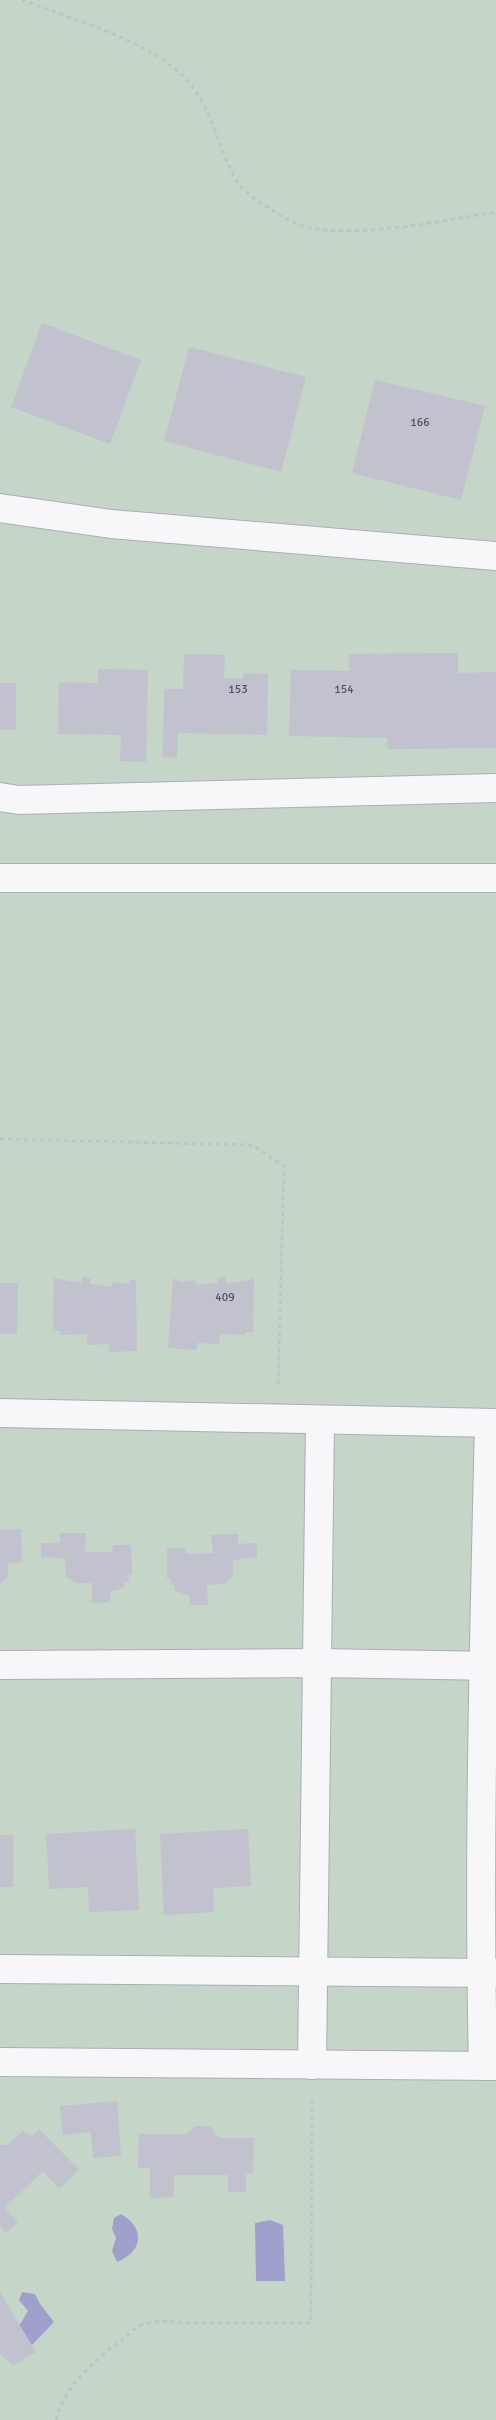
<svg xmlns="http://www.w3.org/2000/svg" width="496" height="2420" font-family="Signika,sans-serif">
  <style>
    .green { fill: #c5d5c8 }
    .water { fill: #9fa0cb }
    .building { fill: #c2c1ce }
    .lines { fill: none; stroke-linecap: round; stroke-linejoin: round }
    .minor-casing { stroke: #adacb9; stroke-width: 30 }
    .path { stroke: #c2c1ca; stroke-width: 3; stroke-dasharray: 4 4; stroke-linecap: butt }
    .minor { stroke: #f7f6f9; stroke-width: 28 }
    .labels { text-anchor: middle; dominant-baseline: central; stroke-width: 4; stroke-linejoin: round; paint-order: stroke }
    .number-label { font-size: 12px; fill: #525066 }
  </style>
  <rect width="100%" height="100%" fill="#e4e3eb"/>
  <!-- green -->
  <rect class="green" x="0" y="0" width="496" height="2420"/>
  <!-- water -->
  <g class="water">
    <path d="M 121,2214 C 145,2228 144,2251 117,2262 L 112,2251 L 116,2238 L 112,2229 L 114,2218 Z"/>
    <polygon points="270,2220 283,2225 285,2281 256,2281 255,2223"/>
    <polygon points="22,2292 35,2294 40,2304 54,2322 32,2345 22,2343 19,2326 28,2311 19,2300"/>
  </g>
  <!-- building -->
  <g class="building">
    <polygon points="42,323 141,360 110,444 11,407"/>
    <polygon points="189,347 306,377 281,472 164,441"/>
    <polygon points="375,380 485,406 461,500 352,473"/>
    <polygon points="458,653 458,673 496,672 496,748 388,749 387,738 289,736 291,670 349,671 349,654"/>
    <polygon points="184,654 225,655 224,678 243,679 244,673 268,674 267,735 178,733 177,758 163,757 164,689 183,689"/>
    <polygon points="98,669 148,670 146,762 120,761 121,735 58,734 59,682 98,683"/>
    <rect x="0" y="683" width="16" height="47"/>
    <polygon points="82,1277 91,1278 90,1284 112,1287 112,1282 128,1284 131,1280 136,1280 137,1351 109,1352 109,1344 87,1345 87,1334 61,1335 60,1331 53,1331 54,1278 81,1283"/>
    <polygon points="226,1277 227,1283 246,1281 254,1278 253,1332 246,1332 245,1335 220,1334 219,1344 197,1343 196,1350 168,1348 173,1278 180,1282 195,1280 196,1285 218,1283 217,1278"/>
    <polygon points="0,1283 18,1283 17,1334 0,1334"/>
    <polygon points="21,1529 22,1562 8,1563 8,1576 0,1585 0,1530"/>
    <polygon points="60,1533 86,1533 85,1552 112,1552 113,1545 131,1545 132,1575 128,1575 129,1581 124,1582 124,1588 119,1587 119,1590 111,1591 109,1602 92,1603 92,1583 75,1583 66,1576 65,1558 41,1557 41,1543 60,1543"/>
    <polygon points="238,1534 238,1544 257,1543 257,1557 233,1560 233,1577 224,1584 207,1585 208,1605 190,1605 189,1595 175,1591 175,1585 171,1585 171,1578 167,1579 167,1548 185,1548 186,1554 213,1553 211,1535"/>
    <polygon points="135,1829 139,1910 89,1912 88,1887 49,1889 46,1834"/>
    <polygon points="248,1829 251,1886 213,1888 214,1912 164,1915 160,1834"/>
    <rect x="0" y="1835" width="13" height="52"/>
    <polygon points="117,2101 121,2156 93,2158 91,2132 63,2135 60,2106"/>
    <polygon points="196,2126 210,2126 219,2138 254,2138 253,2174 246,2174 246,2192 228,2192 228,2175 174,2175 174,2197 150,2198 150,2168 138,2168 139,2134 186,2134"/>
    <polygon points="39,2129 79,2170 59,2189 43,2171 4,2208 18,2222 6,2233 0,2227 0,2145 7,2145 23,2131 32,2136"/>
    <polygon points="0,2292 36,2352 13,2365 0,2354"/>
  </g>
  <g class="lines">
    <defs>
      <g id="minor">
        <polyline points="0,508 111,524 496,556"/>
        <polyline points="0,797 19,800 496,788"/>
        <polyline points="0,878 496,878"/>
        <polyline points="0,1413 496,1423"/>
        <polyline points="0,1665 317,1663 496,1666"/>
        <polyline points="0,1969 496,1973"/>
        <polyline points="0,2062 496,2066"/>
        <polyline points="312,2065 320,1420"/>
        <path d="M 483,2066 C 478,1852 484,1637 489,1423"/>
      </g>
    </defs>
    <!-- minor casing -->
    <use href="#minor" class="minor-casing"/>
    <!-- path -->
    <g class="path">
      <path d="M 22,0 C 72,19 152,41 188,81 C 213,109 218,151 238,183 C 245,193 260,203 270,209 C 279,214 288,221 297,224 C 345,242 444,220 496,212"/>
      <polyline points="0,1139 252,1145 284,1166 278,1388"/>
      <path d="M 56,2420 C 65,2385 95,2360 123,2339 C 128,2335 135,2328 141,2325 C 155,2320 169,2321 183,2323 L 311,2323 L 312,2095"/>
    </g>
    <!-- minor -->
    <use href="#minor" class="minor"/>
  </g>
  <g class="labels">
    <!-- number labels -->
    <g class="number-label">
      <text x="420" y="422">166</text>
      <text x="238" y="689">153</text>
      <text x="344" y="689">154</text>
      <text x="225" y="1297">409</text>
    </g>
  </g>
</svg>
